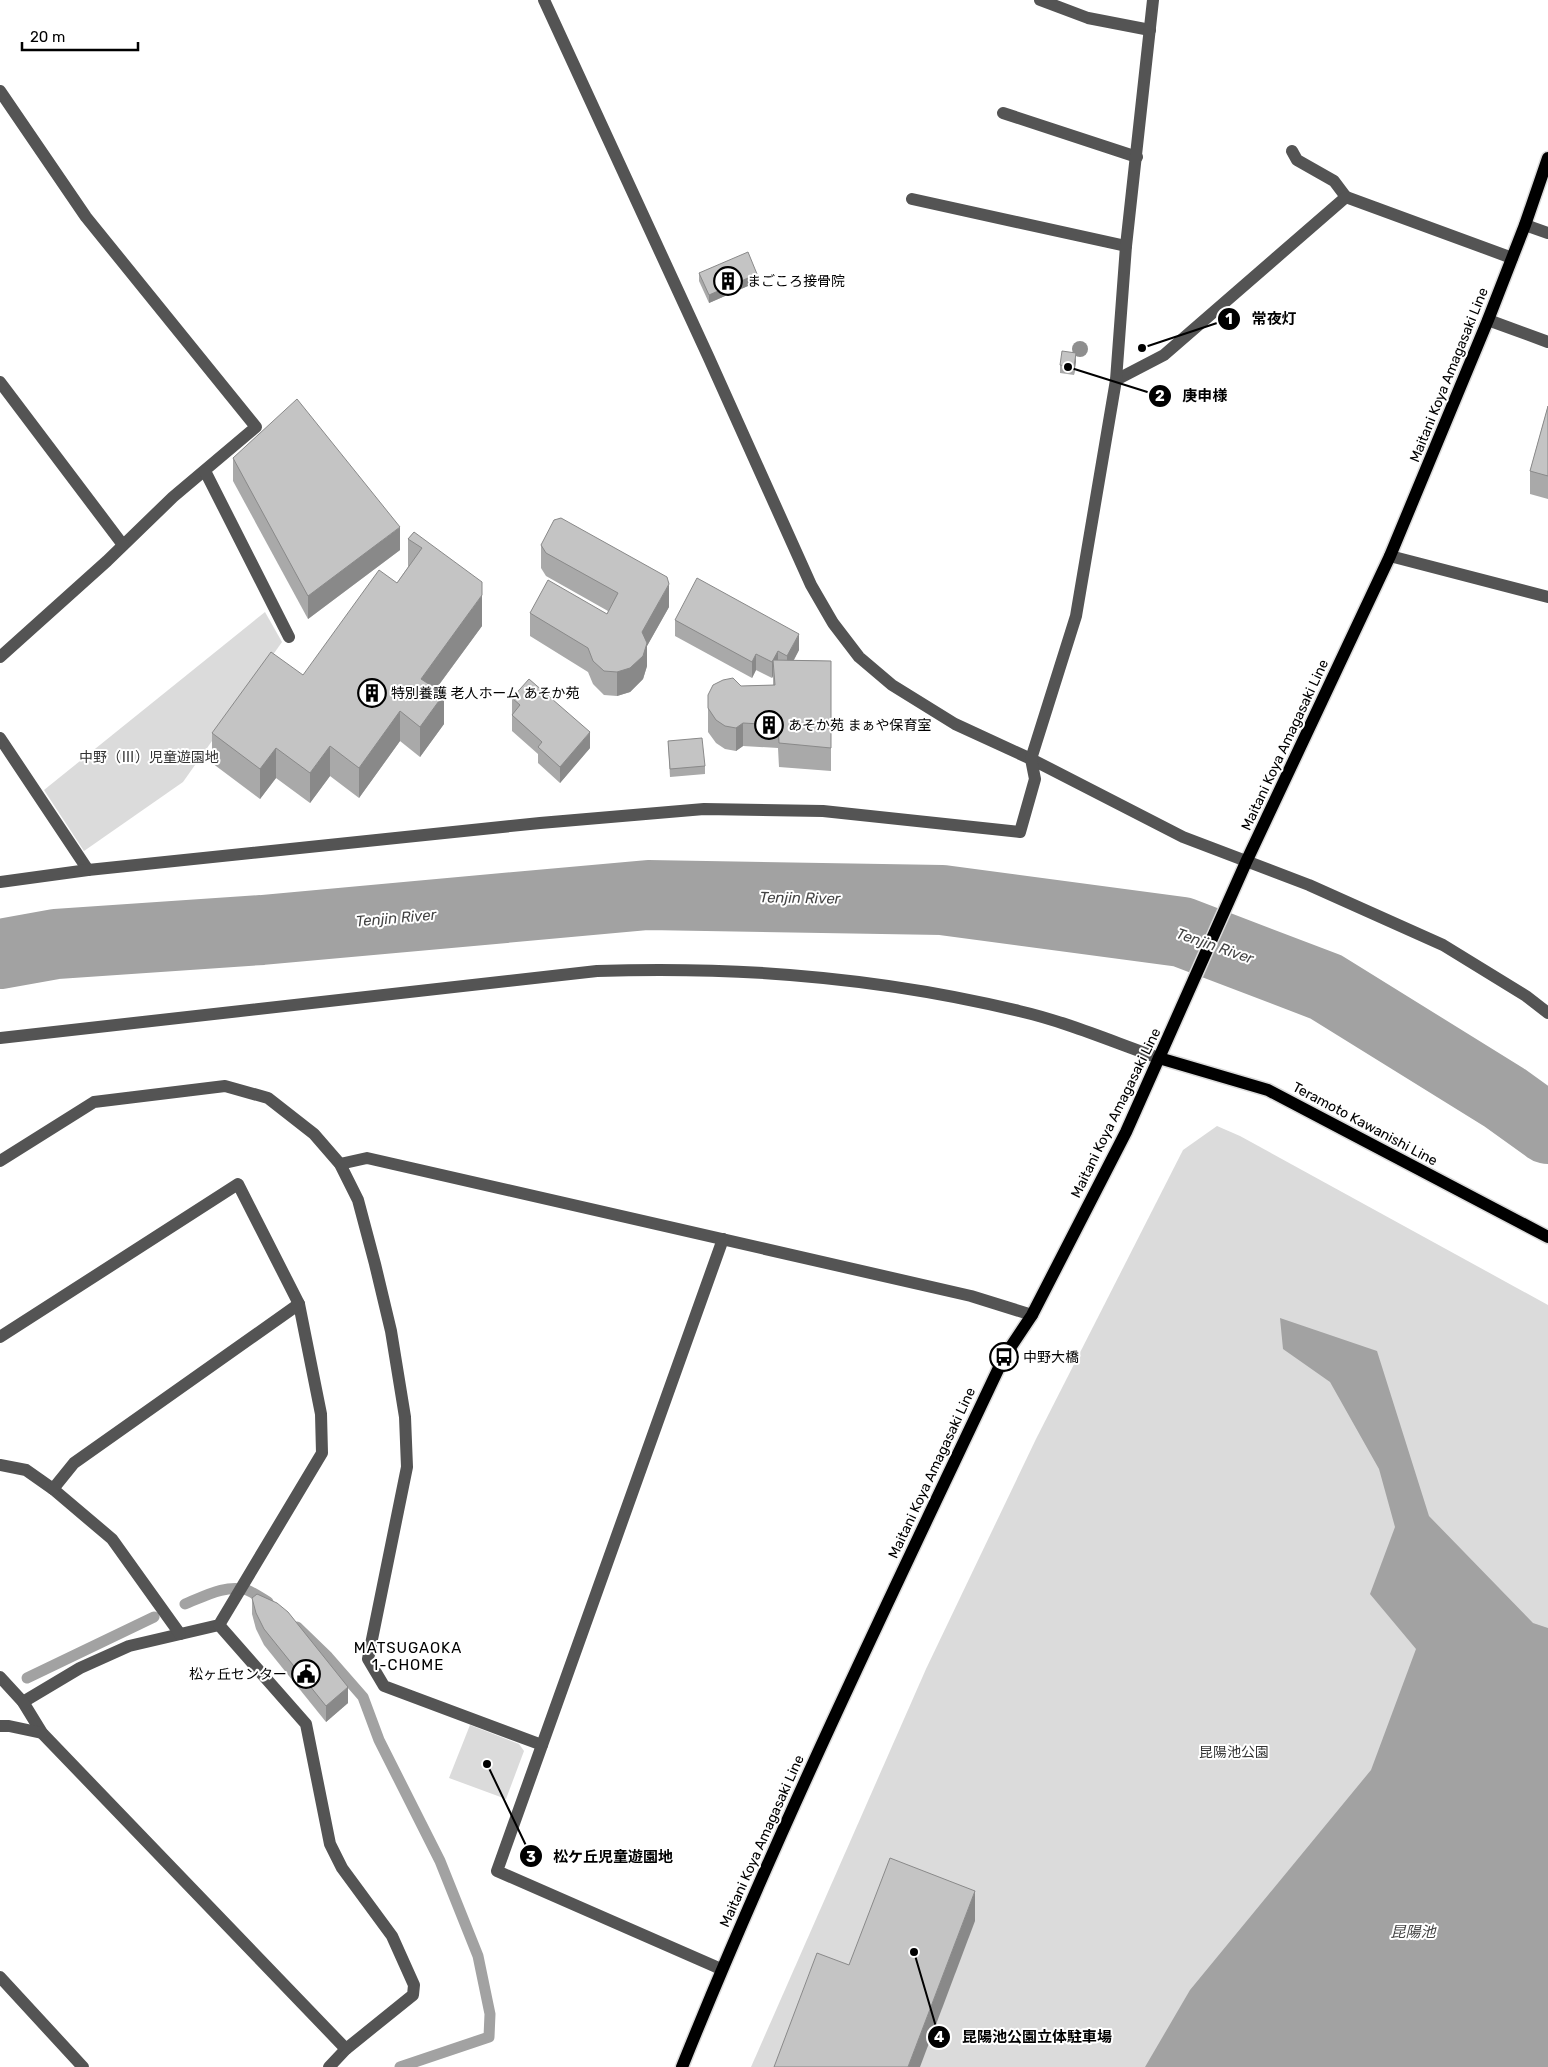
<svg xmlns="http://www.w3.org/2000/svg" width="1548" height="2067" font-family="Rubik,'Noto Sans JP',sans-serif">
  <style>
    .green { fill: #dbdbdb }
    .water { fill: #a2a2a2 }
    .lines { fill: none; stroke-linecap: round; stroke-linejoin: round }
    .stream { stroke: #a2a2a2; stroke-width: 11 }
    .river { stroke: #a2a2a2; stroke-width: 70 }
    .major-casing { stroke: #dbdbdb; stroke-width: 15 }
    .minor { stroke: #545454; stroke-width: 12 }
    .major { stroke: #000; stroke-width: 12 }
    .tree { fill: #8e8e8e }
    .wall { fill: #a9a9a9 }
    .shaded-wall { fill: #898989 }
    .building { fill: #c4c4c4; stroke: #898989 }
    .labels { text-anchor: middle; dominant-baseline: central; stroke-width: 4; stroke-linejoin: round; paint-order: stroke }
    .poi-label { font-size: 14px; fill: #000; stroke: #fff; text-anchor: start }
    .street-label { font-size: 14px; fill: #000; stroke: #fff }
    .park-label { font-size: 14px; fill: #323232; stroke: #fff }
    .water-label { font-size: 15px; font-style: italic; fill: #434343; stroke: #fff }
    .neighbourhood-label { font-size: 15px; letter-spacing: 1px; fill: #000; stroke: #fff }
    .leader { fill: none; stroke: #000; stroke-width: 2 }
    .callout-dot { fill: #000; stroke: #fff; stroke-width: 2 }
    .mark-label { font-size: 15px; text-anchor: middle; font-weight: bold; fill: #fff }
    .callout-label { font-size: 15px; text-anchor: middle; font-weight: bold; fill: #000; stroke: #fff; stroke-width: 4; stroke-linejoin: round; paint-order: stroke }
  </style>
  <rect width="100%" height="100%" fill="#fff"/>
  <!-- green -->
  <g class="green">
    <polygon points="265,612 282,642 183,782 84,851 44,790"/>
    <polygon points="1217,1126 1240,1136 1548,1305 1548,2067 751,2067 926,1669 1036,1439 1183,1150"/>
    <polygon points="470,1725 519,1744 524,1751 506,1799 449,1778"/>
  </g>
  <!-- water -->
  <polygon class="water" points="1280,1318 1377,1351 1429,1516 1533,1623 1548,1628 1548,2067 1145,2067 1190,1990 1371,1770 1416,1649 1370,1594 1395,1527 1379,1469 1330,1382 1283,1349"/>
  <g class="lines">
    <!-- stream -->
    <g class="stream">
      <path d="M 185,1604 C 205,1596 226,1584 247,1590 C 254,1593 261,1598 268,1602"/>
      <polyline points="297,1627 328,1657 363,1697 379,1740 440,1861 478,1956 490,2014 489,2037 400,2067"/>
      <polyline points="27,1678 154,1617"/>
    </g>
    <!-- river -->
    <polyline class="river" points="0,954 56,944 262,930 648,895 942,900 1182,932 1326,987 1505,1098 1548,1129"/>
    <defs>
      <g id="major">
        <polyline points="1159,1058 1268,1090 1548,1237"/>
        <path d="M 682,2067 C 779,1826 893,1592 1004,1357 L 1032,1315 L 1126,1132 L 1247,860 L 1390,556 L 1488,320 L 1525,225 L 1548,158"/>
      </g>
    </defs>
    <!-- major casing -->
    <use href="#major" class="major-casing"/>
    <!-- minor -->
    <g class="minor">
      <polyline points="544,0 708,356 811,585 833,623 859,657 892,685 955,724 1031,759 1183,837 1309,885 1443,945 1526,996 1548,1013"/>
      <polyline points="1040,0 1088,18 1150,30"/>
      <polyline points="0,91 86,217 256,427 173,497 107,561 0,657"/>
      <polyline points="1003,113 1137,157"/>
      <polyline points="1292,151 1297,160 1334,181 1346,197"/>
      <polyline points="912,199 1126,246"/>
      <polyline points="1525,225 1548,233"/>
      <polyline points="1488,320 1548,342"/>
      <polyline points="1116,380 1164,355 1346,197 1512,258"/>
      <polyline points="0,382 123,545"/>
      <polyline points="205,471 289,637"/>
      <polyline points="1390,556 1548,597"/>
      <polyline points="0,738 88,870"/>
      <polyline points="0,882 88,870 540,823 704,809 823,811 1020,832 1035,779 1031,759 1076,616 1116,380 1126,246 1153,0"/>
      <path d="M 0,1038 L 597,971 C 738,966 882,978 1019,1011 C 1067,1022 1113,1042 1159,1058"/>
      <polyline points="0,1161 94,1102 225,1086 268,1098 314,1134 340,1164 358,1200 375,1264 391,1331 405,1417 407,1467 368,1659 384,1686 542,1745"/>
      <polyline points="340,1164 367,1158 971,1296 1032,1315"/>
      <polyline points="0,1337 238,1184 299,1304 321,1414 322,1453 219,1625 129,1646 80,1668 23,1702"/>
      <polyline points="0,1465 26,1470 53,1489 112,1539 180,1634"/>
      <polyline points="53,1489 74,1463 299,1304"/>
      <polyline points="219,1625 306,1724 330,1844 342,1868 392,1936 414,1985 413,1995 346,2049 329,2067"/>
      <polyline points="0,1677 23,1702 42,1733 346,2049"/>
      <polyline points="0,1726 9,1726 42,1733"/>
      <polyline points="721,1969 497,1871 723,1239"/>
      <polyline points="0,1977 83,2067"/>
    </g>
    <!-- major -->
    <use href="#major" class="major"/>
  </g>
  <!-- trees -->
  <circle class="tree" cx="1080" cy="349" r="8"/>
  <!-- wall -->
  <g class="wall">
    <polygon points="699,273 757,282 709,303 699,281"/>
    <polygon points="1076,361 1074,375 1060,373 1060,365"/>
    <polygon points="1548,406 1548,499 1530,494 1530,471"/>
    <polygon points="233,458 400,550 308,619 233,481"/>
    <polygon points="414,532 482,626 436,689 444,724 420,757 400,741 359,798 330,776 310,803 276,778 260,799 212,763 212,733 303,675 397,583 408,567 408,539"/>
    <polygon points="541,545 669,607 647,646 647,666 643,679 630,692 617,696 604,695 593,684 588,672 530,636 530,613 607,614 608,611 546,576 541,568"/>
    <polygon points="675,620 799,650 794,660 831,661 831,771 779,767 778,748 743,746 736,751 725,749 716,743 708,732 708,695 741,686 773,685 773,676 772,678 756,670 752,678 675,636"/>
    <polygon points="512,698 590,748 560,783 538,763 538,754 512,731"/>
    <polygon points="668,741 705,766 705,774 670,777"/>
    <polygon points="252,1598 348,1703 326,1722 264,1645 256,1629 252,1614"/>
  </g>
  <!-- shaded-wall -->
  <g class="shaded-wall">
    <polygon points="757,274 757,282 709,303 709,295"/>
    <polygon points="1076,353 1076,361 1074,375 1074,367"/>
    <polygon points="400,527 400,550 308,619 308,596"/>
    <polygon points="669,584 669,607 647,646 647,666 643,679 630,692 617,696 617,672 642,632"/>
    <polygon points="482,595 482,626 421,709 421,679"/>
    <polygon points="799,634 799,650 787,672 787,656"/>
    <polygon points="778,651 778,667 773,660 773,676 772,678 772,662"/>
    <polygon points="756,654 756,670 752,678 752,662"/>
    <polygon points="444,694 444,724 420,757 420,727"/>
    <polygon points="400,711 400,741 359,798 359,768"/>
    <polygon points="743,723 743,746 736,751 736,728"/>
    <polygon points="590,732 590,748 560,783 560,767"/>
    <polygon points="330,746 330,776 310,803 310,773"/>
    <polygon points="276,748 276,778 260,799 260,769"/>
    <polygon points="348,1687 348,1703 326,1722 326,1706"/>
    <polygon points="975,1891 975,1921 920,2067 908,2067"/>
  </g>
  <!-- building -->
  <g class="building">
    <polygon points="748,252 757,274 709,295 699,273"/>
    <polygon points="1062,351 1076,353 1074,367 1060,365"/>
    <polygon points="297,399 400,527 308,596 233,458"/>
    <polygon points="1548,406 1548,476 1530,471"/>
    <polygon points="561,518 667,577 669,584 642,632 647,643 643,656 630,668 617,672 604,671 593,661 588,648 530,613 548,580 607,614 618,593 546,553 541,545 554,520"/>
    <polygon points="414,532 482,582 482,595 421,679 444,694 420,727 400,711 359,768 330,746 310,773 276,748 260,769 212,733 271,652 303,675 379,570 397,583 422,548 408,539"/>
    <polygon points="697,578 799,634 787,656 778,651 772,662 756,654 752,662 675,620"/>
    <polygon points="773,660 831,661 831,748 779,743 778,725 743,723 736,728 725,726 716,720 708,708 708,695 713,685 723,680 733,678 741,686 775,685"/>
    <polygon points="529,679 590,732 560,767 538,747 542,742 512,715 520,705 512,698"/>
    <polygon points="702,738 705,766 670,769 668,741"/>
    <polygon points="257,1594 277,1603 288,1612 348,1687 326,1706 264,1629 256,1613 252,1598"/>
    <polygon points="890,1858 975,1891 908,2067 774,2067 817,1953 849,1965"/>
  </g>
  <!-- icons -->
  <defs>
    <symbol id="building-ring" viewBox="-11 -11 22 22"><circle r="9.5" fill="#fff" stroke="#000" stroke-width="1.5"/><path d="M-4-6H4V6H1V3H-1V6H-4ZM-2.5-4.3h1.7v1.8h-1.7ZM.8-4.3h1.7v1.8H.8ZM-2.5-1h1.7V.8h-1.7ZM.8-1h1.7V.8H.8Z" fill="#000"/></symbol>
    <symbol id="bus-ring" viewBox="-11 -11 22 22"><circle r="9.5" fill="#fff" stroke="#000" stroke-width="1.5"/><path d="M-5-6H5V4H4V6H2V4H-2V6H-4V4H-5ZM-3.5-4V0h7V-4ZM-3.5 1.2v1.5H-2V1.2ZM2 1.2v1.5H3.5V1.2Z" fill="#000"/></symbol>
    <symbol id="civic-ring" viewBox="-11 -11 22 22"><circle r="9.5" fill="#fff" stroke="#000" stroke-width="1.5"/><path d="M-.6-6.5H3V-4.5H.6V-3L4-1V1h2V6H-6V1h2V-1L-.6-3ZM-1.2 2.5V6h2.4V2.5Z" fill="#000"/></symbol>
  </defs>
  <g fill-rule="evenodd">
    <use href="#building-ring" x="712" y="265" width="32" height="32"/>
    <use href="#building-ring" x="356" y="677" width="32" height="32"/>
    <use href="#building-ring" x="753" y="709" width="32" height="32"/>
    <use href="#bus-ring" x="988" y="1341" width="32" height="32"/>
    <use href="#civic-ring" x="290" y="1658" width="32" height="32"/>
  </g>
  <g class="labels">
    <!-- poi labels -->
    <g class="poi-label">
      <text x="747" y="281">まごころ接骨院</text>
      <text x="391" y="693">特別養護 老人ホーム あそか苑</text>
      <text x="788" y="725">あそか苑 まぁや保育室</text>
      <text x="1023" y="1357">中野大橋</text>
      <text x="287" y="1674" text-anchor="end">松ヶ丘センター</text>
    </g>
    <!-- street labels -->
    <g class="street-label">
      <text transform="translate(1449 375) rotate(-68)">Maitani Koya Amagasaki Line</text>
      <text transform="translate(1285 745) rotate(-65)">Maitani Koya Amagasaki Line</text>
      <text transform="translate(1116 1113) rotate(-64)">Maitani Koya Amagasaki Line</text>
      <text transform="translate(1365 1124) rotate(28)">Teramoto Kawanishi Line</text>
      <text transform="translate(932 1473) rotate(-65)">Maitani Koya Amagasaki Line</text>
      <text transform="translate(762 1841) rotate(-66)">Maitani Koya Amagasaki Line</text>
    </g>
    <!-- park labels -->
    <g class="park-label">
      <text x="149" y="757">中野（Ⅲ）児童遊園地</text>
      <text x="1234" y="1752">昆陽池公園</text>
    </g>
    <!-- water labels -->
    <g class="water-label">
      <text transform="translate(800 898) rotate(1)">Tenjin River</text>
      <text transform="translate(396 918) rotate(-5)">Tenjin River</text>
      <text transform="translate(1215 946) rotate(19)">Tenjin River</text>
      <text x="1413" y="1932">昆陽池</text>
    </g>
    <!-- neighbourhood labels -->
    <g class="neighbourhood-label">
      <text x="408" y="1648">MATSUGAOKA<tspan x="408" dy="17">1-CHOME</tspan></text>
    </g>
  </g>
  <!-- callouts -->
  <path class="leader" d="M1142 348L1229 319M1068 367L1160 396M487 1764L531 1856M914 1952L939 2037"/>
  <g class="callout-dot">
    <circle cx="1142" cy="348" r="5"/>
    <circle cx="1068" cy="367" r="5"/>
    <circle cx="487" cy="1764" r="5"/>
    <circle cx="914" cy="1952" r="5"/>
    <circle cx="1229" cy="319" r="12"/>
    <circle cx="1160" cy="396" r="12"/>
    <circle cx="531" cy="1856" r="12"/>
    <circle cx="939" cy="2037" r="12"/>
  </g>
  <g class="mark-label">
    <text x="1229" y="324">1</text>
    <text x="1160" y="401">2</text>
    <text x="531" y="1862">3</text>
    <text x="939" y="2042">4</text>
  </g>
  <g class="callout-label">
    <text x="1274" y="324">常夜灯</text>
    <text x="1205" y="401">庚申様</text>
    <text x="613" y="1862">松ケ丘児童遊園地</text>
    <text x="1037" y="2042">昆陽池公園立体駐車場</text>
  </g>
  <!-- scale -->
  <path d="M22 42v8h116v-8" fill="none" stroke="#000000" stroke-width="2.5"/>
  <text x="30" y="42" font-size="15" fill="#000000" stroke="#ffffff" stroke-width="4" paint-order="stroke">20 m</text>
</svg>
